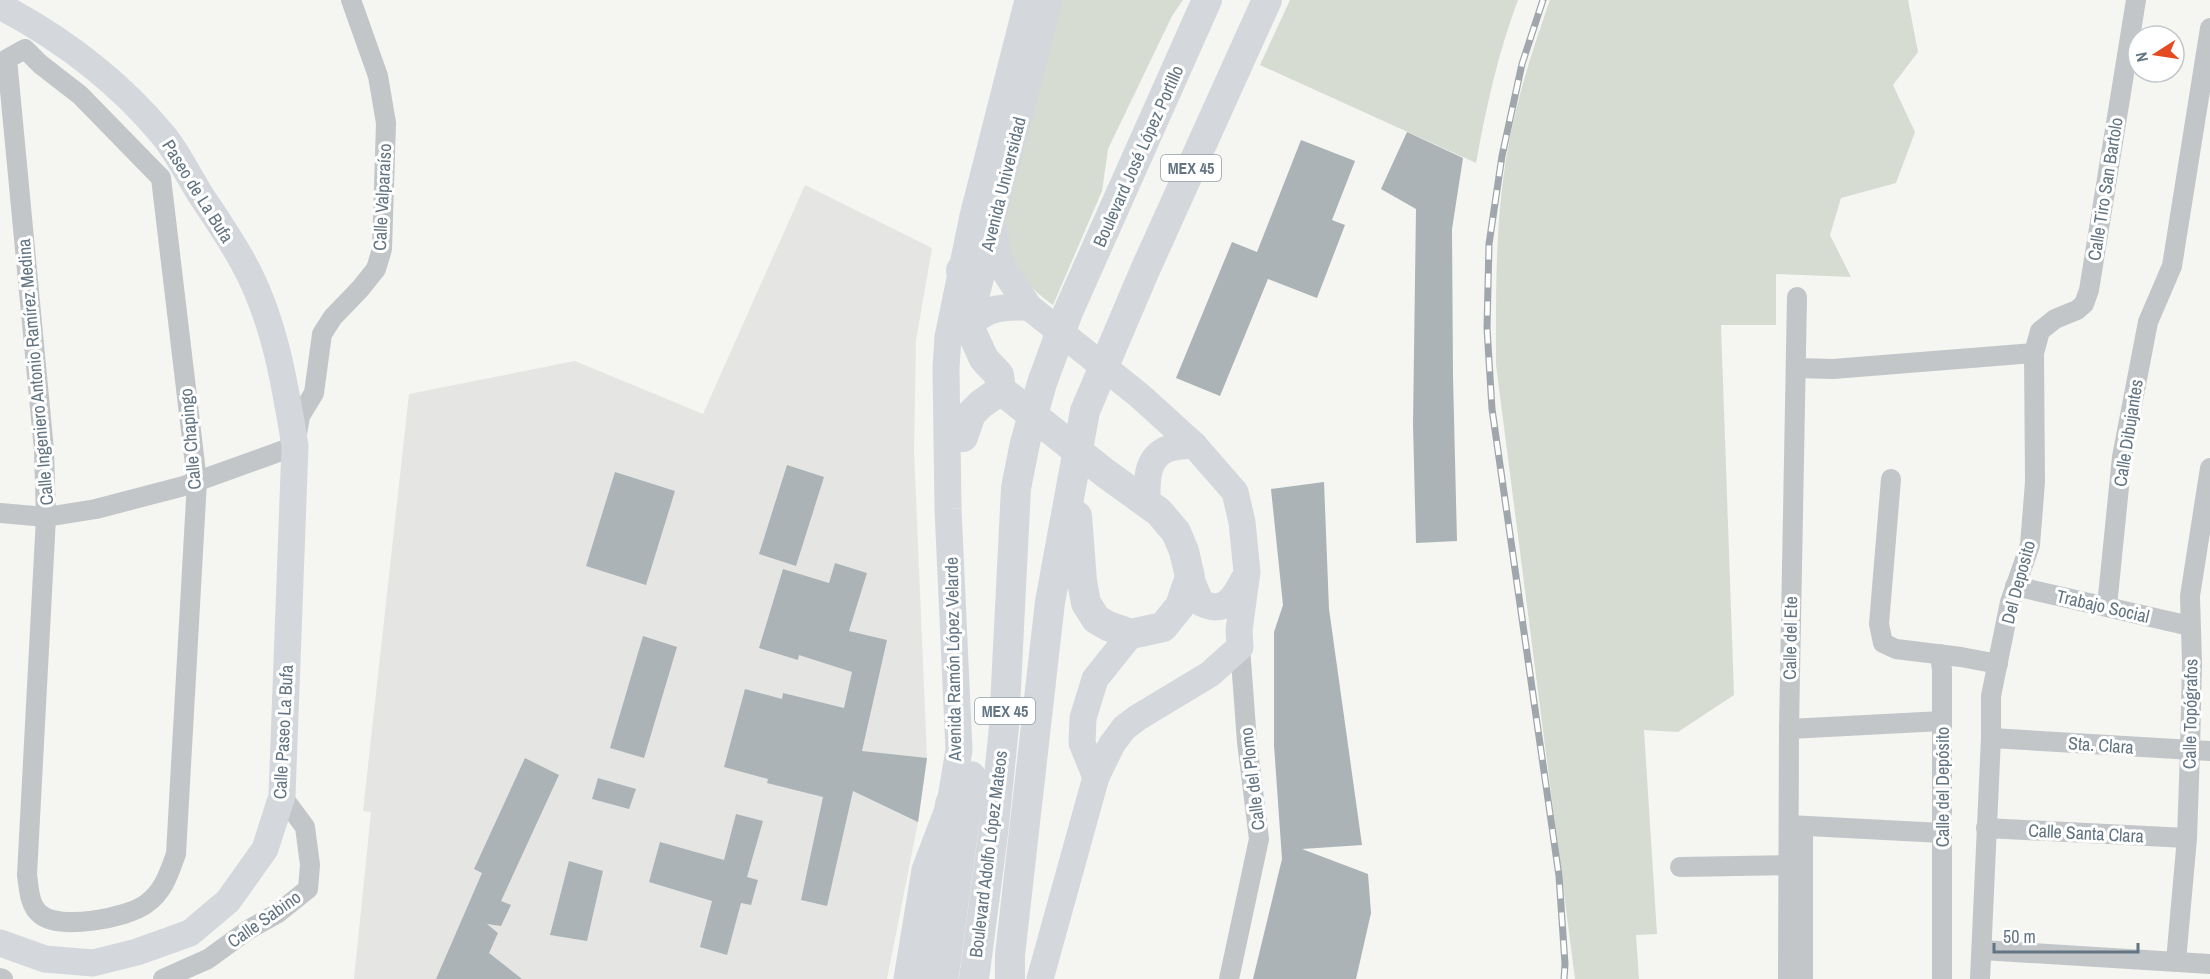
<svg xmlns="http://www.w3.org/2000/svg" width="2210" height="979" font-family="'Archivo Narrow',sans-serif">
  <style>
    .built { fill: #e5e6e4 }
    .green { fill: #d6dcd2 }
    .building { fill: #abb3b7 }
    .lines { fill: none; stroke-linecap: round; stroke-linejoin: round }
    .street { stroke: #c2c6c9; stroke-width: 20 }
    .secondary { stroke: #d4d8dc; stroke-width: 27 }
    .primary { stroke: #d4d8dc; stroke-width: 30 }
    .rail-casing { stroke: #a0a7ac; stroke-width: 7 }
    .rail { stroke: #fff; stroke-width: 4.5; stroke-dasharray: 14; stroke-linecap: butt }
    .labels { text-anchor: middle; dominant-baseline: central; stroke-width: 6; stroke-linejoin: round; paint-order: stroke }
    .shield { fill: #fff; stroke: #929ea8; stroke-width: 1.5 }
    .shield-label { font-size: 16px; font-weight: bold; fill: #637582 }
    .street-label { font-size: 18px; fill: #637582; stroke: #fff }
  </style>
  <rect width="100%" height="100%" fill="#f5f5f1"/>
  <!-- built -->
  <polygon class="built" points="805,185 932,248 916,341 914,450 927,758 918,822 887,979 354,979 371,812 363,811 409,394 575,361 703,414"/>
  <!-- green -->
  <g class="green">
    <path d="M 1059,0 L 1183,0 L 1172,16 L 1108,149 L 1102,191 L 1053,305 C 1019,279 1008,269 1003,226 Z"/>
    <path d="M 1290,0 L 1518,0 C 1498,53 1486,108 1476,163 L 1260,65 Z"/>
    <path d="M 1550,0 L 1908,0 L 1918,52 L 1893,85 L 1915,132 L 1896,183 L 1841,198 L 1830,235 L 1851,277 L 1776,274 L 1776,325 L 1721,325 L 1734,695 L 1678,732 L 1644,730 L 1657,934 L 1636,935 L 1639,979 L 1575,979 L 1496,365 C 1496,301 1495,237 1504,173 C 1512,114 1530,56 1550,0 Z"/>
  </g>
  <!-- building -->
  <g class="building">
    <polygon points="1407,132 1463,158 1452,229 1453,376 1457,541 1416,543 1413,424 1416,209 1381,189"/>
    <polygon points="1301,140 1355,161 1332,220 1345,225 1317,298 1268,279 1220,396 1176,378 1232,242 1257,252"/>
    <polygon points="787,465 824,477 796,566 759,554"/>
    <polygon points="615,472 675,491 646,585 586,566"/>
    <polygon points="1324,482 1329,609 1362,845 1302,849 1368,874 1371,913 1356,979 1253,979 1282,859 1274,745 1274,632 1283,605 1271,489"/>
    <polygon points="835,563 867,573 849,631 887,640 862,751 927,758 918,822 853,791 827,906 801,900 823,797 767,783 768,779 724,767 745,689 782,699 783,693 844,708 852,672 799,655 798,660 759,648 783,569 829,583"/>
    <polygon points="643,636 677,647 644,758 610,748"/>
    <polygon points="525,758 559,775 501,901 511,905 501,926 487,924 498,933 489,953 522,979 436,979 482,873 474,869"/>
    <polygon points="598,778 636,789 629,809 592,799"/>
    <polygon points="736,814 763,821 747,877 758,880 751,905 741,903 727,955 700,947 712,901 649,882 660,842 724,860"/>
    <polygon points="569,861 603,871 587,941 550,935"/>
  </g>
  <g class="lines">
    <!-- street -->
    <g class="street">
      <path d="M 25,49 L 40,64 L 80,95 L 161,178 L 197,481 L 176,854 C 169,873 164,891 146,904 C 127,918 59,931 40,914 C 29,905 29,888 27,875 L 46,517 L 44,450 L 7,59 Z"/>
      <polyline points="1796,368 1833,369 2034,353"/>
      <polyline points="1891,479 1879,624 1883,643 1896,649 1961,657 1998,664"/>
      <polyline points="0,513 46,517 96,509 184,486 295,446 300,416 314,393 322,334 333,317 360,289 376,269 382,249 386,123 378,76 351,0"/>
      <polyline points="2015,586 2190,626"/>
      <polyline points="2107,606 2122,457 2148,322 2172,266 2210,28"/>
      <polyline points="1940,654 1942,670 1942,979"/>
      <polyline points="1789,729 1942,721"/>
      <polyline points="1991,738 2210,751"/>
      <polyline points="1789,825 1942,833"/>
      <polyline points="1986,828 2187,838"/>
      <polyline points="1680,867 1788,865"/>
      <polyline points="1982,950 2210,964"/>
      <polyline points="2176,961 2187,838 2190,751 2192,663 2190,596 2210,468"/>
      <polyline points="0,978 3,979"/>
      <polyline points="163,979 208,959 248,930 278,913 308,889 310,865 305,827 282,796"/>
      <polyline points="1229,979 1259,839 1247,742 1240,647"/>
      <polyline points="1788,979 1789,729 1797,297"/>
      <polyline points="1803,979 1803,826"/>
      <polyline points="1980,979 1991,738 1991,696 2010,602 2030,545 2035,482 2034,353 2040,331 2055,319 2077,310 2084,304 2089,290 2136,0"/>
    </g>
    <!-- secondary -->
    <g class="secondary">
      <path d="M 0,6 C 63,39 118,81 163,135 C 178,153 189,177 202,197 C 216,218 231,240 243,262 C 274,317 285,384 295,446 L 282,796 L 265,849 L 228,901 L 190,933 L 137,952 L 93,963 L 45,959 L 0,943"/>
      <polyline points="994,230 998,255 1007,275 1029,307 1140,396 1194,445 1235,492 1242,522 1247,572 1239,630 1240,647 1210,674 1137,718 1124,728 1112,744 1096,777 1040,979"/>
      <polyline points="969,323 981,276 992,220 1049,0"/>
      <path d="M 961,329 C 989,309 994,306 1029,307"/>
      <path d="M 1147,503 C 1147,484 1145,460 1165,450 C 1173,446 1186,446 1194,445"/>
      <path d="M 1190,577 L 1201,603 C 1225,615 1235,597 1245,577"/>
      <polyline points="1096,777 1082,743 1083,718 1095,679 1131,634"/>
      <polyline points="907,979 925,870 950,804 959,750 948,509 946,368 948,337 973,216 1028,0"/>
      <polyline points="945,979 972,775"/>
    </g>
    <!-- primary -->
    <g class="primary">
      <polyline points="961,270 968,324 984,359 999,375 1001,390 1105,473 1159,512 1176,532 1184,551 1190,577 1180,606 1163,627 1131,634 1108,626 1096,619 1086,603 1082,581 1077,516"/>
      <polyline points="963,437 971,414 981,404 1001,390"/>
      <polyline points="924,979 942,881 950,804"/>
      <polyline points="974,979 993,834 1004,727 1016,488 1025,443 1042,383 1068,312 1207,0"/>
      <polyline points="1010,979 1010,955 1050,602 1085,411 1145,270 1267,0"/>
    </g>
    <defs>
      <polyline id="rail" points="1543,0 1522,64 1502,156 1489,244 1487,328 1492,409 1559,876 1565,964 1564,979"/>
    </defs>
    <!-- rail casing -->
    <use href="#rail" class="rail-casing"/>
    <!-- rail -->
    <use href="#rail" class="rail"/>
  </g>
  <g class="labels">
    <!-- shield labels -->
    <g class="shield">
      <rect x="1161" y="155" width="60" height="26" rx="4.5"/>
      <rect x="975" y="698" width="60" height="26" rx="4.5"/>
    </g>
    <g class="shield-label">
      <text x="1191" y="168">MEX 45</text>
      <text x="1005" y="711">MEX 45</text>
    </g>
    <!-- street labels -->
    <g class="street-label">
      <text transform="translate(1138 156) rotate(-66)">Boulevard José López Portillo</text>
      <text transform="translate(1003 184) rotate(-76)">Avenida Universidad</text>
      <text transform="translate(2105 189) rotate(-81)">Calle Tiro San Bartolo</text>
      <text transform="translate(198 191) rotate(58)">Paseo de La Bufa</text>
      <text transform="translate(382 197) rotate(-87)">Calle Valparaíso</text>
      <text transform="translate(35 372) rotate(-95)">Calle Ingeniero Antonio Ramírez Medina</text>
      <text transform="translate(2128 433) rotate(-81)">Calle Dibujantes</text>
      <text transform="translate(190 439) rotate(-95)">Calle Chapingo</text>
      <text transform="translate(2018 582) rotate(-75)">Del Deposito</text>
      <text transform="translate(2103 606) rotate(13)">Trabajo Social</text>
      <text transform="translate(1790 638) rotate(-89)">Calle del Ete</text>
      <text transform="translate(953 659) rotate(-91)">Avenida Ramón López Velarde</text>
      <text transform="translate(2190 714) rotate(-89)">Calle Topógrafos</text>
      <text transform="translate(283 732) rotate(-87)">Calle Paseo La Bufa</text>
      <text transform="translate(2101 745) rotate(4)">Sta. Clara</text>
      <text transform="translate(1252 779) rotate(-97)">Calle del Plomo</text>
      <text transform="translate(1942 787) rotate(-90)">Calle del Depósito</text>
      <text transform="translate(2086 833) rotate(3)">Calle Santa Clara</text>
      <text transform="translate(988 854) rotate(-83)">Boulevard Adolfo López Mateos</text>
      <text transform="translate(264 919) rotate(-35)">Calle Sabino</text>
    </g>
  </g>
  <!-- north arrow -->
  <g transform="translate(2156 54) rotate(258)"><circle r="28" fill="#ffffff" stroke="#c1c8cd" stroke-width="1.5"/>
  <path d="M0-4.5L10 22L0 15L-10 22Z" fill="#e54b20"/>
  <text y="-9" font-size="16" font-weight="bold" text-anchor="middle" fill="#637582">N</text>
  </g>
  <!-- scale -->
  <path d="M1994 943v9h144v-9" fill="none" stroke="#637582" stroke-width="3"/>
  <text x="2003" y="943" font-size="18" fill="#637582" stroke="#ffffff" stroke-width="4.5" paint-order="stroke">50 m</text>
</svg>
